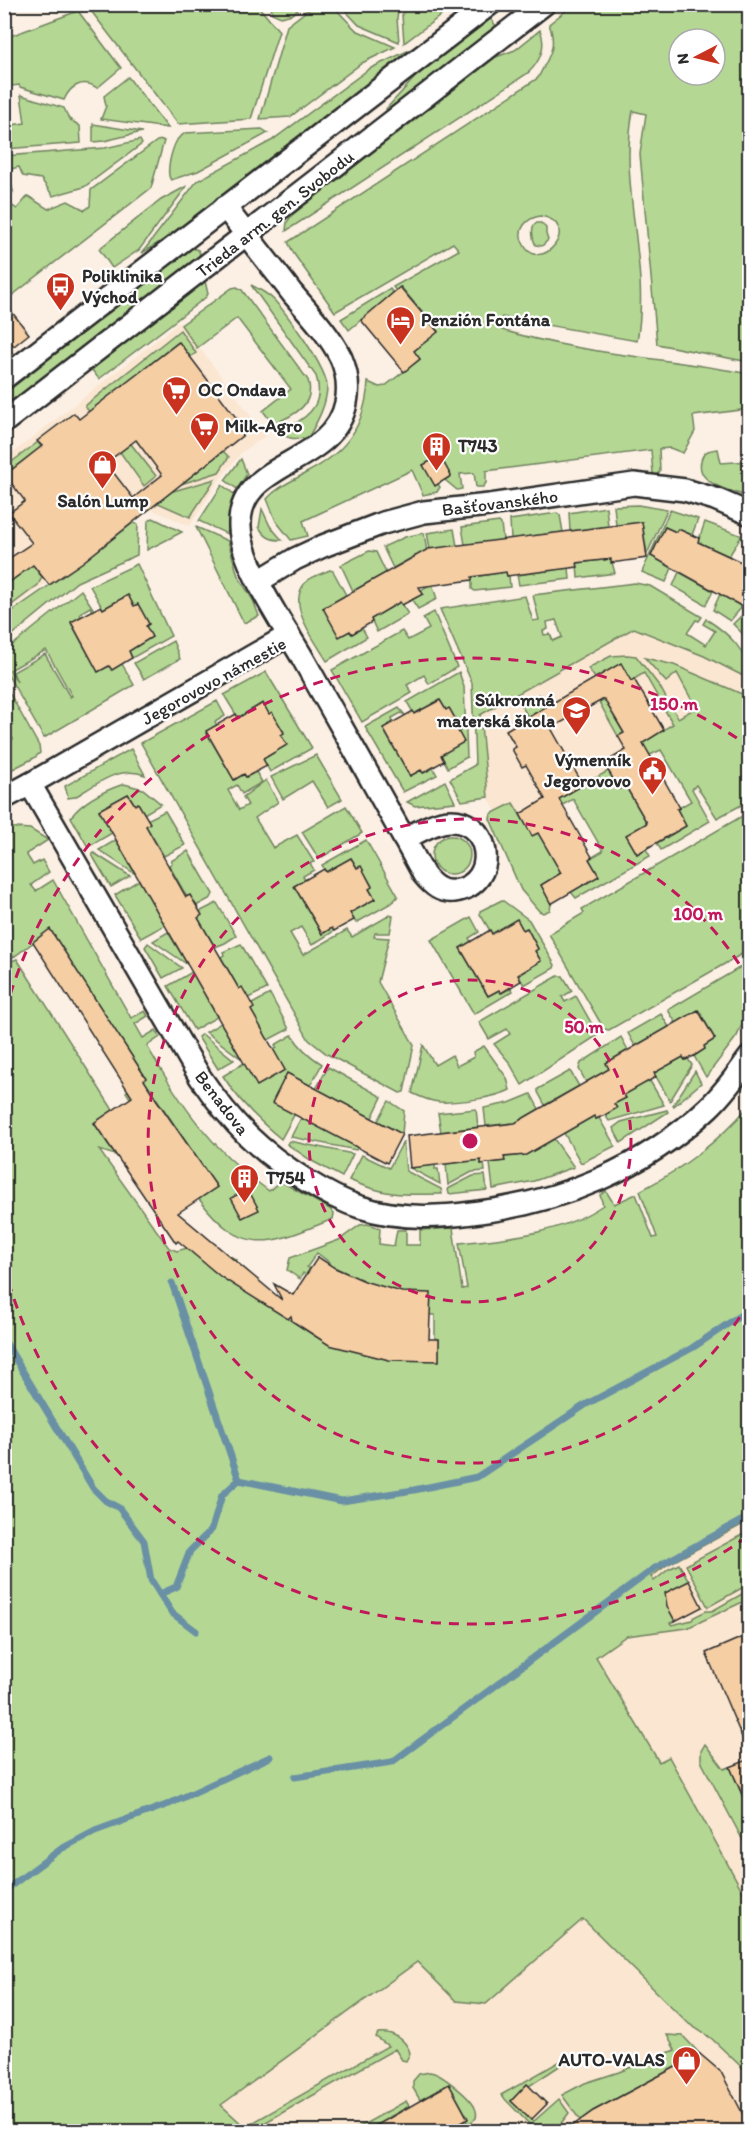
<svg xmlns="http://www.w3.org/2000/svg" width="754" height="2136" font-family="Itim,sans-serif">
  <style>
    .built { fill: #fae6d1 }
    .green { fill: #b4d893; stroke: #70825f; stroke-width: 1.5; fill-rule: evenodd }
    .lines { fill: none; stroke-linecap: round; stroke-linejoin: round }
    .stream { stroke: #6b90a5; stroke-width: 7 }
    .building { fill: #f5cea4; stroke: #2b2b2b; stroke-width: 1.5; fill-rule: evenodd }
    .minor-casing { stroke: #2b2b2b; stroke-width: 26 }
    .minor { stroke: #fff; stroke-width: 21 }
    .ring { fill: none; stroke: #c2185b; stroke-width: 3; stroke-dasharray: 10 8 }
    .labels { text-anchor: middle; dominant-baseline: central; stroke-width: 4.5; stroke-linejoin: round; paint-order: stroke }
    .street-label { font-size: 18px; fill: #2b2b2b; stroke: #fff }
    .poi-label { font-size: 18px; font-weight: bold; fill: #2b2b2b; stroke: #fff; text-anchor: start }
    .centre { fill: #c2185b; stroke: #fff; stroke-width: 3 }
    .ring-label { font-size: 18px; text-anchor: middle; font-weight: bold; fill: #c2185b; stroke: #fff; stroke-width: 4.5; stroke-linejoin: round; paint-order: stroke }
  </style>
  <rect width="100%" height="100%" fill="#fcf0e4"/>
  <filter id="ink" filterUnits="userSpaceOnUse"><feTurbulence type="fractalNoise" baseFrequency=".0167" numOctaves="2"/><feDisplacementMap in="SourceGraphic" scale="12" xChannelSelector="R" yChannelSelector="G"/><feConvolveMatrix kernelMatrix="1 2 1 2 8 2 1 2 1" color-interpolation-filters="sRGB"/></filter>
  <g filter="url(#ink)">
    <!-- built -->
    <g class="built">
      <polygon points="180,322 266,436 242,452 220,479 190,526 141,505 44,579 45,584 5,613 5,459"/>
      <polygon points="634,628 704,656 747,677 738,692 616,767 523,819 513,803 496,811 488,797 480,715"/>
      <polygon points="749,1521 749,2131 232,2132 210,2113 417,1962 456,2001 580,1627 667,1565"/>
    </g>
    <!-- green -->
    <g class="green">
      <polygon points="160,5 173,6 257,5 279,31 251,119 178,124 88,7 141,9"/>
      <polygon points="271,5 271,4 304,5 292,14 281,17 272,13"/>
      <polygon points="314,5 332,5 356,30 395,47 362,63 290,117 260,119 287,26"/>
      <polygon points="340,5 399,5 397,18 399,42 359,25"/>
      <polygon points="407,5 407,4 455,5 404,43 402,15"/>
      <path d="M 573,5 L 749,5 L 749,362 L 657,344 L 640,154 L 646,114 L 633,111 C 618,187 651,265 637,341 L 502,317 L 499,329 C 580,354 667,358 749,374 L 749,409 L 693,416 L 695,431 L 683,453 L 670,448 L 659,449 L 660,471 L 657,475 L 653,474 L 651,450 L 486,471 L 486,483 L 483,487 L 476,487 L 474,473 L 460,474 L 462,489 L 457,490 L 445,480 L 451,476 L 440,456 L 423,465 L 440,487 L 437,492 L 423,495 L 412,470 L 303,521 L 308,536 L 291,540 L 276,521 L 267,499 C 277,487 292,481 306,473 C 345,453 365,427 368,382 L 379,387 L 385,386 L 420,359 L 414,351 L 438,331 L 401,287 L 396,291 L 393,287 L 459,250 L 453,243 L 335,312 L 294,254 L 288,242 L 538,78 C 548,57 558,48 549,24 ZM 679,39 L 715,39 L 715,75 L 679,75 ZM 540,216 C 585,223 539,278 523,243 C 516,229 527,218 540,216 Z"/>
      <path d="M 78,11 L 121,68 L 97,88 C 83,78 70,86 64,100 L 20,87 L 19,85 L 5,87 L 5,38 Z"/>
      <polygon points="490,18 496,26 387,111 386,109 419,73"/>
      <path d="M 540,30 C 547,46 540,62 528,73 L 286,231 L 287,222 L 292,215 L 496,57 L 515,50 Z"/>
      <polygon points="416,47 178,231 142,253 197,181 271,141 369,69"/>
      <polygon points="128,77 168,128 101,119 106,106 104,96"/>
      <polygon points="21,95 64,108 69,119 80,126 81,143 5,149 5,126 25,123"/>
      <polygon points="93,124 142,132 104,141 93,142"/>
      <path d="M 262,129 L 268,133 L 198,171 L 171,180 C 165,173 172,149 177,140 C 178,138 183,135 185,133 Z"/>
      <polygon points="140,140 142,144 84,187 53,196 41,179 23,176 19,167 7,170 13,191 5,183 5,156 105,148"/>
      <polygon points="162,140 164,141 151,188 5,301 5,201 17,209 28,196 48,209 68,201 85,210 90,206 91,190 157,141"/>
      <polygon points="187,186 139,250 112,268 99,249 161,200"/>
      <path d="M 537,223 L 541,223 L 546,228 L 546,234 L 548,240 L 542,246 L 536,245 C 533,241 531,230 534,225 Z"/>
      <polygon points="192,248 198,250 200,253 198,258 19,396 10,401 5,400 5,397 8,391"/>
      <polygon points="205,281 208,294 206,297 99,379 92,370 97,365"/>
      <path d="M 251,285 C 259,289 268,294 274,300 C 288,315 326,367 327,386 C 327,405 317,422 308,438 C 295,439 289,440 278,432 C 304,421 326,407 316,376 Z"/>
      <path d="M 237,287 L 242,290 L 308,380 C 316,405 293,416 273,424 L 263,411 L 291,389 L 237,318 L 197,348 L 181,325 L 232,288 Z"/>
      <polygon points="390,289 393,293 349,330 341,319"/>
      <polygon points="180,330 196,353 190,357 178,342 89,412 85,406"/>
      <polygon points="38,442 41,447 5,475 5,467"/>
      <polygon points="131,444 156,476 144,486 120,452"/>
      <path d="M 718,449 L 721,463 L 749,461 L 749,497 C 734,491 695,485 701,461 C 703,451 709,450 718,449 Z"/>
      <polygon points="223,451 229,457 219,472 181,484"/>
      <polygon points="241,459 247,474 237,489 225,480"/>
      <polygon points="215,479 190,517 158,503 155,499 170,492"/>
      <polygon points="222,485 234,494 230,506 227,534 199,521"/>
      <polygon points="638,505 667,510 647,554 642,522 616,525 614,506"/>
      <polygon points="606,507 608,526 570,531 569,513"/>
      <path d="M 262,509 L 270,526 L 282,540 C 270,540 265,537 259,527 Z"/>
      <polygon points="670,510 698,519 692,535 678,529 676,532 665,527 651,556 672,568 666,582 642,572"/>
      <polygon points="557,513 560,515 563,532 511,539 510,520"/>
      <polygon points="153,518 182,532 147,550 148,521"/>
      <polygon points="499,522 501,524 503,540 465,545 462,527"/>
      <polygon points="705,522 740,535 741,537 729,556 698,542"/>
      <polygon points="133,523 138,524 137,555 77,582 5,641 4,617 83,562"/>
      <polygon points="196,527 228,541 238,576 253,600 259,616 244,623"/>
      <polygon points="454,529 457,546 436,581 427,533"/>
      <polygon points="424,533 432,584 437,599 418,609 412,600 422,594 421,590 431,584 415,556 393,568 383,547 405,537"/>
      <polygon points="369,551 376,552 386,573 353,591 341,565"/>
      <polygon points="40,554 47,563 37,571 42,577 38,585 5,610 5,586 22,573"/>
      <polygon points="611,559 615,573 578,578 577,563"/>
      <polygon points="137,564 171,636 132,658 129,651 152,637 146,626 149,624 138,604 134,606 128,595 103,609 90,586"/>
      <polygon points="569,568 570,579 519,585 517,575"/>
      <path d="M 330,570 L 333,571 L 346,595 L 323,608 L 352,634 L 362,628 L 367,637 L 327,661 C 315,640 283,602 308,580 C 314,576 323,573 330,570 Z"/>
      <polygon points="506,572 507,576 509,576 510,587 475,591 472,589 472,577"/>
      <polygon points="679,572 713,591 706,605 673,586"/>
      <path d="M 635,583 L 650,586 L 702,617 L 699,621 L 696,620 L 687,633 L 706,645 L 715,631 L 703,624 L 706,619 C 728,633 750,652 749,679 L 704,656 L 634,628 L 480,715 L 488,797 L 462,801 L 450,779 L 475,765 L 472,683 L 440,609 L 525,596 L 533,621 L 539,620 L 533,595 ZM 556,620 L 562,637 L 553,641 L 550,634 L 544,635 L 543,631 L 548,629 L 547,622 Z"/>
      <path d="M 81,590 L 94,610 L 92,611 L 90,607 L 80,613 L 81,616 L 71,623 L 98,672 L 109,666 L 122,664 L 134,685 L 44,738 L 5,670 L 4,652 ZM 46,650 L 72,696 L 70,697 L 45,654 L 13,672 L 17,682 L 10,670 Z"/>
      <polygon points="720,594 742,607 730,621 713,610"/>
      <polygon points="400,602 408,614 377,632 371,619"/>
      <polygon points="749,608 749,638 747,638 733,624"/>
      <polygon points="434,612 457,667 429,684 424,675 407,685 412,693 362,722 332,670 402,631 408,640 429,629 423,618"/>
      <polygon points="173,641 180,659 144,679 134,663"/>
      <polygon points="627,655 636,656 660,687 666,698 660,701 644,673 631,681 595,678 588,668 611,656"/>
      <polygon points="645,658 674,665 749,697 749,801 717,818 696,785 692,789 710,821 661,850 657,843 686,826 677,809 691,801 661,750 650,755 632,749 673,724 662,705 669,702 678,718 696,708 677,673 666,682"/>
      <polygon points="266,672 312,748 270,772 263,759 286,745 281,735 284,732 272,713 269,714 262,703 238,718 224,695"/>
      <polygon points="459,672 464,687 467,757 448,768 441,755 461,729 450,709 446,710 439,700 414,714 407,702"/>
      <polygon points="5,685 39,746 40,753 34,758 5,773 5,744 13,739 7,728 11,726 5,715"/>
      <polygon points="539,694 543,696 548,707 528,717 521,705"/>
      <polygon points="604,699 624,733 618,736 599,702"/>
      <polygon points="217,701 225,716 215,722 217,725 206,732 234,780 244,774 246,777 256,772 262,782 242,794 237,785 228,790 239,810 248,805 243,797 266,780 278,802 255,818 273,848 297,835 314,862 310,863 314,870 303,876 305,880 294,886 322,934 332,928 334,931 312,945 301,927 290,933 303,955 347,930 352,937 390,915 393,916 390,933 375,933 374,937 389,938 378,982 414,1045 404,1092 400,1093 327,1054 309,1040 141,743"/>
      <polygon points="399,708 405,715 401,713 392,718 393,722 383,729 410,776 421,770 424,773 433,768 437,775 403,792 365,727"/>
      <path d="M 131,749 L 145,775 C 119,765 97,784 75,797 L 68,798 L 65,786 Z"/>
      <polygon points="316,755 342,799 328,807 312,781 283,799 271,777"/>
      <polygon points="608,771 619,789 625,785 647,823 637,854 646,849 650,856 576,898 571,892 598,876 589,859 603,851 573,799 533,822 530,815"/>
      <polygon points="445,781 455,802 415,806 407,802"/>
      <path d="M 124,784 L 143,789 L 161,804 L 144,814 L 138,803 L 135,805 L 128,794 L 99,810 L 112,833 L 88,847 L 71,817 C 83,801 106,790 124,784 Z"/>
      <polygon points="513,803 532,835 538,833 561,873 541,885 551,904 550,910 543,913 539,911 521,890 490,819 491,814"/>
      <polygon points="346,806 362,833 319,859 302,832"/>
      <polygon points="165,811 185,845 164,856 146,826 147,820"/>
      <polygon points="749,812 749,950 609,1030 604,1029 549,934 584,913 582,909"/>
      <path d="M 4,827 L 30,829 L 48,840 L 26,854 L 33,865 L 42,860 L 49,872 L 31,885 L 36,891 L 53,880 L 131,1018 L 145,1011 L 148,1016 L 135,1024 L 143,1038 L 156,1030 L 160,1037 L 147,1046 C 182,1107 211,1149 269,1191 L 280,1181 L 330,1209 L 334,1214 L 333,1219 C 272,1243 245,1260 199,1199 L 217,1187 L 150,1089 L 132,1101 L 126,1092 L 146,1078 L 50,930 L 15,956 L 8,959 L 5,957 Z"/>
      <circle cx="451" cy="855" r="19"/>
      <polygon points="116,840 135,874 99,850"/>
      <polygon points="366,840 398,896 393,902 356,923 350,913 375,899 369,889 372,886 361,867 357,868 351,858 326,872 322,865"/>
      <polygon points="188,851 213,894 211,898 196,906 187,897 169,865 172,863 171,861"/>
      <polygon points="94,853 130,876 111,887 92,855"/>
      <polygon points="139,880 165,925 141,938 115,895"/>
      <polygon points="502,900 529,920 555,965 554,968 524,985 518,975 541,961 535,951 538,948 527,928 523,930 517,919 492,934 480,914 480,911"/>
      <polygon points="217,903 236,936 225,943 215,947 198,918 199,912"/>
      <polygon points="471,917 479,932 469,938 471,942 460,948 488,996 499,990 502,993 511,988 513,991 474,1014 431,940"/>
      <polygon points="168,932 188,965 153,941"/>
      <polygon points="148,943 182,968 163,978 145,947"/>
      <polygon points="241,944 267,989 248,998 239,989 221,957 224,955 223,952"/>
      <path d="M 17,959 L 113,1110 L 94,1123 L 115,1155 L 99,1150 L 169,1248 L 177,1251 L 187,1248 L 214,1271 L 228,1255 L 237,1260 L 225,1278 L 315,1336 L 335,1346 L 381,1358 L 386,1337 L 391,1360 L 439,1360 L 439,1339 L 435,1339 L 435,1315 L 406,1314 L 367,1283 L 328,1264 L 329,1262 L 317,1253 L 307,1267 L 310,1269 L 306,1275 L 303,1273 L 300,1279 L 287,1270 L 290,1258 L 339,1240 L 360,1225 L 368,1224 L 380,1228 L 379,1244 L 394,1246 L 397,1230 L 406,1230 L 406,1245 L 420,1245 L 420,1230 L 453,1228 L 462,1289 L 467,1288 L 459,1243 C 508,1238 561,1234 603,1205 L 600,1195 L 606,1191 L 614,1204 L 636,1194 L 653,1238 L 657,1237 L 640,1191 C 683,1168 717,1143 749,1106 L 749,1521 L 667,1565 L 651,1577 L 654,1581 L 669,1569 L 679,1564 L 689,1581 L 667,1606 L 675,1621 L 670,1623 L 672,1625 L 692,1620 L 694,1617 L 706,1611 L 712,1611 L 749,1590 L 749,1599 L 687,1628 L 626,1636 L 596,1657 L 659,1762 L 669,1757 L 749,1903 L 749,1910 L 747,1911 L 750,1914 L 749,2074 L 711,2038 L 689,2024 L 583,1919 L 486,2004 L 456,2001 L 417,1962 L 221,2105 L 245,2127 L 388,2046 L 376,2037 L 378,2033 C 392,2031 406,2039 410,2053 L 406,2061 L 402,2060 L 395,2049 L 250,2131 L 5,2131 L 4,960 L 9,962 Z"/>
      <polygon points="749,962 749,1008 737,1036 706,1077 694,1056 705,1049 704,1046 715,1039 699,1011 676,1023 668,1010"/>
      <polygon points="192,972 217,1017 194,1030 168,986"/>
      <polygon points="558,976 563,976 572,991 562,997 565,1002 576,996 598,1035 522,1085 509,1062 494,1044 510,1034 507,1029 489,1039 479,1022"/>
      <polygon points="270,994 289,1029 268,1040 251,1010 252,1004"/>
      <polygon points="661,1014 669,1027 635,1046 628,1033"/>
      <polygon points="221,1023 240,1057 239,1057 206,1032"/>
      <polygon points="202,1034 234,1060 218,1069 198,1037"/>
      <path d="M 292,1035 C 300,1048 309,1056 322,1064 L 281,1139 C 259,1121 238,1100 223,1076 L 244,1063 L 273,1050 L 277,1048 L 275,1045 Z"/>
      <polygon points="621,1037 628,1050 606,1063 609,1069 586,1082 579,1069 581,1063"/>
      <path d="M 423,1045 L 435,1065 L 452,1055 L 457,1066 L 474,1057 L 473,1052 L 484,1046 L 507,1078 L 510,1090 C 495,1098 456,1103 439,1102 C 430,1101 420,1097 412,1093 Z"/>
      <polygon points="683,1057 685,1060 688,1059 692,1065 670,1101 654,1073"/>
      <polygon points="328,1067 382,1097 372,1118 316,1089"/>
      <polygon points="570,1071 579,1086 545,1105 538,1092 538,1089"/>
      <polygon points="695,1071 701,1083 674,1106 673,1105"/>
      <polygon points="650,1081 664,1105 609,1121 605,1115 616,1107 614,1104 626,1098 622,1092"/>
      <polygon points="531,1094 539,1109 517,1122 533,1151 554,1139 574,1167 534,1181 493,1189 490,1163 504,1161 504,1157 516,1156 512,1123 486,1126 484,1108 509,1103"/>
      <polygon points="389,1101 404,1111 402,1134 378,1121"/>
      <polygon points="476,1109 478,1127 441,1132 438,1113"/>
      <polygon points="667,1110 668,1112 621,1143 613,1128 621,1122"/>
      <polygon points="594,1116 596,1119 599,1118 615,1146 581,1163 564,1133"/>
      <polygon points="301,1118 358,1147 356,1150 291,1137"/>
      <polygon points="289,1141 353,1154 342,1177 312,1161 287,1144"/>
      <path d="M 403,1142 L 406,1171 L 441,1189 L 442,1194 C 403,1195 386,1196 349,1180 L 362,1155 L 389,1168 Z"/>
      <polygon points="481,1160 481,1164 484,1163 485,1171 472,1172 448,1185 446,1164"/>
      <polygon points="435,1165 435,1169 438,1169 440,1184 410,1168"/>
      <polygon points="485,1175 487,1190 449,1194 448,1189 473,1176"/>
      <polygon points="749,1531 749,1584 708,1607 686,1565"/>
      <polygon points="705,1744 724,1769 730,1767 749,1812 749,1852 701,1761 701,1751"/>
      <polygon points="667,2035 683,2036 700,2054 593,2111 580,2120 562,2095 585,2083 619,2072 675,2050"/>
      <polygon points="564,2059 564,2063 529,2086 527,2084 511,2101 533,2122 559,2099 569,2113 555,2131 536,2131 501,2095"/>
      <path d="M 430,2072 C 441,2073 471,2098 475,2108 C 477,2112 477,2114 476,2118 L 470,2123 L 467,2123 L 466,2120 L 468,2118 L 449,2084 L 420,2100 L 413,2088 L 413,2081 L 419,2074 Z"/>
      <polygon points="406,2101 409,2106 365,2131 352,2131"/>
    </g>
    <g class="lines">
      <!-- stream -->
      <g class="stream">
        <polyline points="172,1283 239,1480"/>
        <polyline points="4,1340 93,1488 106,1501 119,1508 144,1541 151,1580 172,1613 196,1631"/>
        <polyline points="239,1480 342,1501 414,1490 477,1477 585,1405 692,1348 750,1309"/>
        <polyline points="160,1594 176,1587 190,1551 212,1529 222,1495 239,1480"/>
        <polyline points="295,1777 392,1762 655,1568 750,1516"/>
        <polyline points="4,1891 61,1849 95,1831 169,1804 270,1757"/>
      </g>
    </g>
    <!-- building -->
    <g class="building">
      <polygon points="400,287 438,332 414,351 420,359 404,372 361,320"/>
      <polygon points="4,302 29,334 14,346 4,334"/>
      <path d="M 179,342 L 247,432 L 83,562 L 49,585 L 33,565 L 4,586 L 4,562 L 32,543 L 9,513 L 25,501 L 5,475 L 42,446 L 37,441 L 74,413 L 79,419 ZM 136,440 L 162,475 L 133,498 L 106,463 Z"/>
      <polygon points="440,456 451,476 435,486 423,465"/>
      <polygon points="642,522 647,558 611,563 611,559 577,563 578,567 507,576 506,572 472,577 472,580 419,587 423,594 402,605 400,602 371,619 372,622 352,634 350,631 339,637 323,608 428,549"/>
      <polygon points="665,527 676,532 678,529 699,538 698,542 750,566 750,611 651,556"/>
      <polygon points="128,595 134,606 138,604 149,624 146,626 152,637 129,651 132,658 112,670 109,666 98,672 71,622 101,606 103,609"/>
      <polygon points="621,663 631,681 634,679 664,730 643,743 680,808 677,809 686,826 637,854 626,835 647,823 625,785 619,789 604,763 626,750 618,736 624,733 604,699 551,728 583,785 559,799 592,857 589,859 599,876 551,904 541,885 561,873 538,833 532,836 520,814 545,799 526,765 522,767 512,749 516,747 506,730"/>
      <polygon points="440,700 446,710 449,708 461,729 458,731 464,742 441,755 444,761 423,773 421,770 410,776 383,728 413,711 414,714"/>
      <polygon points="263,703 269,714 272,712 284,733 281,735 287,745 263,759 267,766 246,777 244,774 234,780 206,731 236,714 238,718"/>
      <polygon points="128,794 135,805 138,803 150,823 146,826 186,897 190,895 202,915 198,918 239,989 242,987 254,1008 251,1010 285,1070 257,1086 99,810"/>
      <polygon points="351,858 357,868 361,866 372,887 369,889 375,899 350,913 354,920 334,931 332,928 322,934 294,886 324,869 326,872"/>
      <polygon points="517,919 523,930 527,928 538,949 535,951 541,961 518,975 521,981 501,993 499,990 488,996 460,948 490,930 492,934"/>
      <polygon points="50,929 146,1078 144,1080 156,1099 217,1187 178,1213 282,1300 274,1284 293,1295 318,1257 335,1268 367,1282 402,1292 431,1293 429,1339 439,1339 439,1361 389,1360 329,1345 292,1321 291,1316 288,1319 221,1277 178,1241 176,1243 94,1123 132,1097 33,942"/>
      <polygon points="698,1010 715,1039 704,1046 705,1049 694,1056 685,1060 683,1057 654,1073 656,1077 624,1095 626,1098 614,1104 617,1108 605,1115 596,1119 594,1116 526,1155 504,1157 505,1161 481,1164 481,1160 410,1168 407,1136 515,1123 609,1069 606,1063"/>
      <polygon points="287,1073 402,1134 387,1163 272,1103"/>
      <polygon points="248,1189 259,1210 242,1218 231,1198"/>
      <polygon points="689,1581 702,1607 675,1621 667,1606 665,1593"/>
      <polygon points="750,1634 750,1756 706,1653"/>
      <polygon points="750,1759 750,1812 730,1767"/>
      <polygon points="700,2054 721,2072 747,2122 744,2132 564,2132 593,2111"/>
      <polygon points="449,2084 468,2119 446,2132 365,2132"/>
      <polygon points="527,2084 547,2104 531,2120 511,2101"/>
    </g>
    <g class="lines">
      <defs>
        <g id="minor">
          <path d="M 225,207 C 247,236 270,264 292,293 C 309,313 329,334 341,358 C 347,372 349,388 346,403 C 333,468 237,459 240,527 C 241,563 283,625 302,657 C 343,730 384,801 424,875 C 432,885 441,893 454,891 C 502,885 492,812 442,822 C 429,825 416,833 404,839"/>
          <polyline points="4,378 490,4"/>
          <polyline points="4,422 544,4"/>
          <polyline points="259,581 295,559 323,546 383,523 424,512 489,505 634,484 685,490 715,499 750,514"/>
          <polyline points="30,784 289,635"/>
          <path d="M 4,798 L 30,784 L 200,1077 C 232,1124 259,1151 307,1181 C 323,1191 341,1201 360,1207 C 396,1219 435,1218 472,1213 C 560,1203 645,1168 709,1107 C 725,1092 737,1074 750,1057"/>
        </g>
      </defs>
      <!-- minor casing -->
      <use href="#minor" class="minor-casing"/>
      <!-- minor -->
      <use href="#minor" class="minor"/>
    </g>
  </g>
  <!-- distance rings -->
  <g class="ring">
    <circle cx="470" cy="1141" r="161"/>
    <path d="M749 1302A322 322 0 1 1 749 980"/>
    <path d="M747 1537A483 483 0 0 1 5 1270M5 1012A483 483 0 0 1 747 745"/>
  </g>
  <!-- icons -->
  <defs>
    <symbol id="bus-pin" viewBox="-11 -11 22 30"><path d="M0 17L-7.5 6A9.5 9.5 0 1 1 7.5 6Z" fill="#c8321e" stroke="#fff"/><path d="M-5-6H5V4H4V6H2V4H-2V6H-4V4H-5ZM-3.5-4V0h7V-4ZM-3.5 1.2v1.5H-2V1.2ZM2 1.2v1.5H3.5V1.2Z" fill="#fff"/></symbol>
    <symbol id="hotel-pin" viewBox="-11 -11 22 30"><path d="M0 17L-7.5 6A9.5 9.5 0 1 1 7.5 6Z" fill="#c8321e" stroke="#fff"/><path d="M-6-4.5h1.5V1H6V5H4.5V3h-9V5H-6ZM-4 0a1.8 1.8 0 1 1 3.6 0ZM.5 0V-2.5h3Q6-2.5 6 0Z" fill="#fff"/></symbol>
    <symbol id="supermarket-pin" viewBox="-11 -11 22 30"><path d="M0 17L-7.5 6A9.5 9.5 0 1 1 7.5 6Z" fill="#c8321e" stroke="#fff"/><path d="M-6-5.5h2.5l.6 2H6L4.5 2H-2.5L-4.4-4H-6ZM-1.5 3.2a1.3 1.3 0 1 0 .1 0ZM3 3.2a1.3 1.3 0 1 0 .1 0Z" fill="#fff"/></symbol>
    <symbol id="building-pin" viewBox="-11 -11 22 30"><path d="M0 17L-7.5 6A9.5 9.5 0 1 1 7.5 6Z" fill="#c8321e" stroke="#fff"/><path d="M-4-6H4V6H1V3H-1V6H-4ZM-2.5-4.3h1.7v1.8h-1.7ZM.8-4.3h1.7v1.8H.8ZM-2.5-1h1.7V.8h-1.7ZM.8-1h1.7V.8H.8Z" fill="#fff"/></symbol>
    <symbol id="shop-pin" viewBox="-11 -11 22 30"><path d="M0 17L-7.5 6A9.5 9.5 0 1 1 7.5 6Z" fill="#c8321e" stroke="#fff"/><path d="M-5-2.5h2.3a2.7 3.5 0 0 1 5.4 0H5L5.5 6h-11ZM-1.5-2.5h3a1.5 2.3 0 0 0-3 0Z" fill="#fff"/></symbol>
    <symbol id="school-pin" viewBox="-11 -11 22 30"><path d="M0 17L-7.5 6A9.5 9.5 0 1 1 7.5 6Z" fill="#c8321e" stroke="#fff"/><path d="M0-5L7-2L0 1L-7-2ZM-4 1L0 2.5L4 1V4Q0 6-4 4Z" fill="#fff"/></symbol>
    <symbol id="civic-pin" viewBox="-11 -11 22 30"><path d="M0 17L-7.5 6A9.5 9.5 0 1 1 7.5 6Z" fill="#c8321e" stroke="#fff"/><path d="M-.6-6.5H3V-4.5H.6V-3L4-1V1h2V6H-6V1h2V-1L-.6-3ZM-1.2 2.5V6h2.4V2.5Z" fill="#fff"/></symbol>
  </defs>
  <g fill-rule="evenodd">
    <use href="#bus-pin" x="44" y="270" width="33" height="45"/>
    <use href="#hotel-pin" x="384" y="304" width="33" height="45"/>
    <use href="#supermarket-pin" x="160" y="374" width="33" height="45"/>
    <use href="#supermarket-pin" x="188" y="410" width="33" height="45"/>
    <use href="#building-pin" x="420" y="430" width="33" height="45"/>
    <use href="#shop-pin" x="86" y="448" width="33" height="45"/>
    <use href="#school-pin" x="560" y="694" width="33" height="45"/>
    <use href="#civic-pin" x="636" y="754" width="33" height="45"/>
    <use href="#building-pin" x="228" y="1162" width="33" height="45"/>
    <use href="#shop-pin" x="670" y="2044" width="33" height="45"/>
  </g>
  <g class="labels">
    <!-- street labels -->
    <g class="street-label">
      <text transform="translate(275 214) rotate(-38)">Trieda arm. gen. Svobodu</text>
      <text transform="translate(500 503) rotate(-7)">Bašťovanského</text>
      <text transform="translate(214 681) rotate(-29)">Jegorovovo námestie</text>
      <text transform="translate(222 1103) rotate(52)">Benadova</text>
    </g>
    <!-- poi labels -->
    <g class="poi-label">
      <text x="82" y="276">Poliklinika<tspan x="82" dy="21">Východ</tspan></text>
      <text x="421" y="320">Penzión Fontána</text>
      <text x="198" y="390">OC Ondava</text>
      <text x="225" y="426">Milk-Agro</text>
      <text x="458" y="446">T743</text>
      <text x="103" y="501" text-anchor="middle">Salón Lump</text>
      <text x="555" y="700" text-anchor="end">Súkromná<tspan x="555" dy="21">materská škola</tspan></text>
      <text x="631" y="760" text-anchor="end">Výmenník<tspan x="631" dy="21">Jegorovovo</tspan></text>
      <text x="266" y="1178">T754</text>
      <text x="665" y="2060" text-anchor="end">AUTO-VALAS</text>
    </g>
  </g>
  <circle cx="470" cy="1141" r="9" class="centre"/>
  <g class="ring-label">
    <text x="674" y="710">150 m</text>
    <text x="698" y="920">100 m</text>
    <text x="584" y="1033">50 m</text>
  </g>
  <!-- margin -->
  <rect width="754" height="2136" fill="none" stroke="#fff" stroke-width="24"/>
  <rect x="12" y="12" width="730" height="2112" fill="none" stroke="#2b2b2b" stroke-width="2" filter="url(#ink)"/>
  <!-- north arrow -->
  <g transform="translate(697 57) rotate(263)"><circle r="28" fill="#ffffff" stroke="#aaaaaa" stroke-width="1.5"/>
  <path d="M0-4.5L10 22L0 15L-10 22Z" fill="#c8321e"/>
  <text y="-9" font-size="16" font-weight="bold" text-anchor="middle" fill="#2b2b2b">N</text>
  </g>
</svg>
